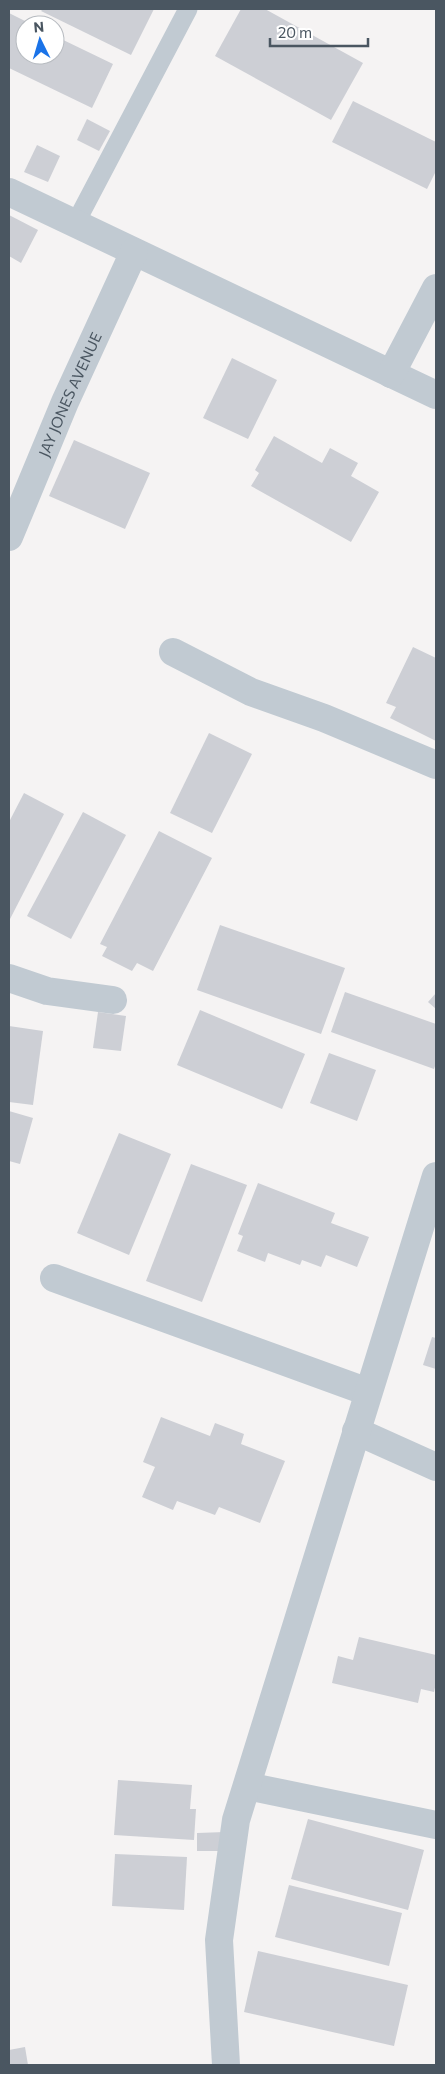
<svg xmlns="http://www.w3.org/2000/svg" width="445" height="2074" font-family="Commissioner,sans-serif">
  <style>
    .building { fill: #cdcfd5 }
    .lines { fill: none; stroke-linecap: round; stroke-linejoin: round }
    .service { stroke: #c1cad2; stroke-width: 19 }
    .minor { stroke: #c1cad2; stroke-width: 28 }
    .labels { text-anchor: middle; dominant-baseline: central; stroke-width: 4; stroke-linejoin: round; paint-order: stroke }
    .street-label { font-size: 15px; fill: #4a5661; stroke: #fff }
  </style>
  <rect width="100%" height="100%" fill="#f5f3f3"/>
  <!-- building -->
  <g class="building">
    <polygon points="43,9 154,9 131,55 41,11"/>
    <polygon points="241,9 265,9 363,63 331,120 215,56"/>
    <polygon points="9,13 33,25 25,25 25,55 55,55 55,36 113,64 92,108 9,68"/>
    <polygon points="353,101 436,142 436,171 427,189 332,142"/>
    <polygon points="87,119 110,131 99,151 77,140"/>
    <polygon points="37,145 60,156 48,182 24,172"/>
    <polygon points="9,215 38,230 21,263 9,256"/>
    <polygon points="232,358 277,380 248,439 203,418"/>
    <polygon points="274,436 322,463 330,448 358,463 351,476 379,492 351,542 251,486 259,473 255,470"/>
    <polygon points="74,440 150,473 125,529 49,496"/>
    <polygon points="413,647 436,658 436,741 390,718 396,707 386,703"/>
    <polygon points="209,733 252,754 212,833 170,813"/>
    <polygon points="24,793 64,814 9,921 9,822"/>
    <polygon points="83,812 126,835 71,939 27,916"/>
    <polygon points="159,831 212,858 153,971 137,963 132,971 102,956 107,947 100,944"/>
    <polygon points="220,925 345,968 321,1034 197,990"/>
    <polygon points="345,992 436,1024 436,1063 434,1069 331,1032"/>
    <polygon points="436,993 436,1009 428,1002"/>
    <polygon points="200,1010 305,1054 282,1109 177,1065"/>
    <polygon points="98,1012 126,1016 121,1051 93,1048"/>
    <polygon points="9,1026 43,1031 33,1105 9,1102"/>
    <polygon points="329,1053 376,1070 357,1121 310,1103"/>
    <polygon points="9,1111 33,1118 20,1164 9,1161"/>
    <polygon points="119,1133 171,1154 129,1255 77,1233"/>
    <polygon points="191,1164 247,1185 202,1302 146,1281"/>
    <polygon points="258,1183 335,1213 331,1223 369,1237 357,1267 326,1255 321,1267 302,1260 300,1265 268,1253 265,1262 237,1251 243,1236 238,1234"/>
    <polygon points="432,1337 436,1338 436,1369 423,1365"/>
    <polygon points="161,1417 210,1436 215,1423 244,1434 241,1444 285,1461 260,1523 219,1507 215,1515 177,1501 173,1510 142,1497 155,1467 143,1462"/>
    <polygon points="359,1637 436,1655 436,1683 434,1692 421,1689 418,1703 332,1683 338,1656 353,1660"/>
    <polygon points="118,1780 192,1785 190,1809 196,1809 194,1840 114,1835"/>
    <polygon points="308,1819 424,1850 408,1910 291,1879"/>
    <polygon points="225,1832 225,1851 197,1851 197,1833"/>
    <polygon points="115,1854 187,1857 184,1910 112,1906"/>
    <polygon points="289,1885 402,1913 389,1966 275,1937"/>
    <polygon points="258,1951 408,1985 394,2046 244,2012"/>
    <polygon points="25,2047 28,2065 9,2065 9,2050"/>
  </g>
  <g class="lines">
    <!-- service -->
    <polyline class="service" points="75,224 188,9"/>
    <!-- minor -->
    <g class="minor">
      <polyline points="9,192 436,395"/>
      <polyline points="391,374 436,288"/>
      <path id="s1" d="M 9,537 L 65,402 L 134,252"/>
      <polyline points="173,652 251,692 324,718 436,765"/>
      <polyline points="9,978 47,991 113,1000"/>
      <polyline points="54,1278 368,1392"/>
      <polyline points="356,1431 436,1467"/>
      <polyline points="247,1786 436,1825"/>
      <polyline points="226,2065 219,1940 236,1820 436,1176"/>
    </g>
  </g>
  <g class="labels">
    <!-- street labels -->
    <g class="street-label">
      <text stroke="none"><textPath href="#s1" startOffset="155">JAY JONES AVENUE</textPath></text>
    </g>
  </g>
  <!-- border -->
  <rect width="445" height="2074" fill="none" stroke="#4a5661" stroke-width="20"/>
  <!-- north arrow -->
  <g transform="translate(40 40) rotate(355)"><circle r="24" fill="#ffffff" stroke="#b7bbc0"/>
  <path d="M0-4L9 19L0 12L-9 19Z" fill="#1a73e8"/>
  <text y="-8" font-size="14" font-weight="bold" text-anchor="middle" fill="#4a5661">N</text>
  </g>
  <!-- scale -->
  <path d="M270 38v8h98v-8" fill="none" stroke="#4a5661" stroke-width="2.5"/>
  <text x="278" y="38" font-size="15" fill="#4a5661" stroke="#ffffff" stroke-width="4" paint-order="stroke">20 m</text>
</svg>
